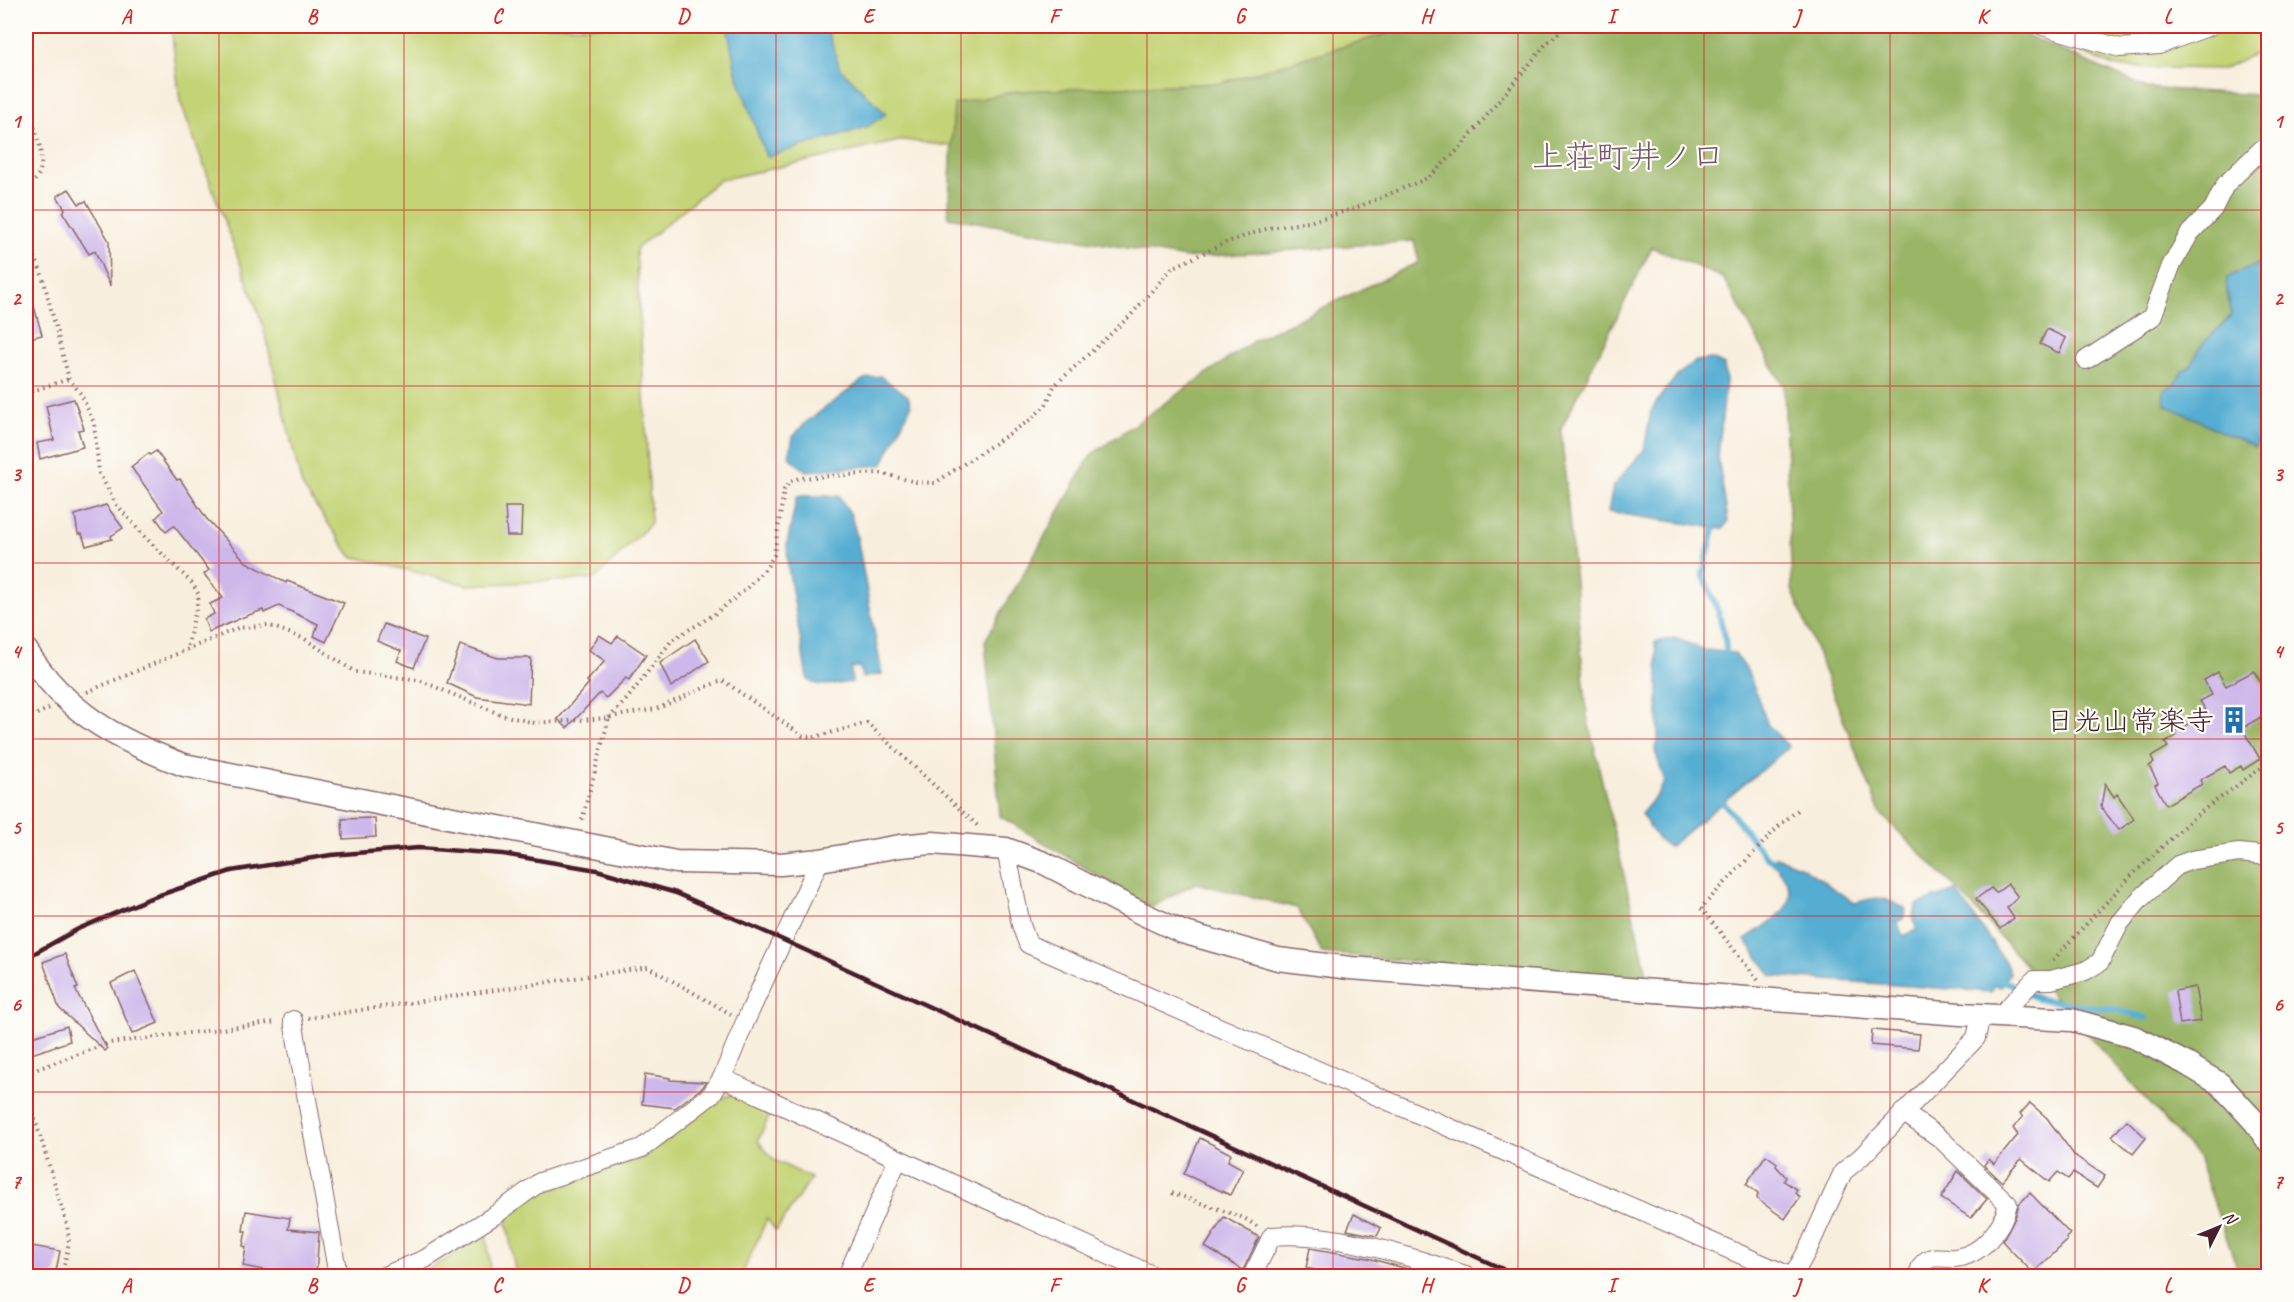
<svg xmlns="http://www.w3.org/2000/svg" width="2294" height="1302" font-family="Caveat,'Klee One',sans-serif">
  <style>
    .green { fill: #c3d375; stroke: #867950; stroke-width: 1.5 }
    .forest { fill: #9ab566; stroke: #726a48; stroke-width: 1.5 }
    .water { fill: #55add2; stroke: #50667e; stroke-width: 1.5 }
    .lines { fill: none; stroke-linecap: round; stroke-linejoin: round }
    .stream { stroke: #55add2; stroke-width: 6 }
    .building { fill: #ceb7ea }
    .minor-casing { stroke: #876769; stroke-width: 20 }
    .tertiary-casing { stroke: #876769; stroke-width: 25 }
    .path { stroke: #876769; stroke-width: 4; stroke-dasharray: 1.5 4.5; stroke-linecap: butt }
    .minor { stroke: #fff; stroke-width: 18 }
    .tertiary { stroke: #fff; stroke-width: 22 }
    .rail { stroke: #4a1f2b; stroke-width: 4.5 }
    .grid { fill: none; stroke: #d62828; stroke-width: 1.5; stroke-opacity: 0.55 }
    .labels { text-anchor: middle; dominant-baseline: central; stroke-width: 4.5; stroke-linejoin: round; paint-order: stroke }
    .poi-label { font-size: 28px; fill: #4a1f2b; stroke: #fdfcf7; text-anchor: end }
    .quarter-label { font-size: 32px; fill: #78546e; stroke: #fdfcf7 }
    .neatline { fill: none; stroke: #d62828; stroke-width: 2 }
    .grid-label { font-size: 20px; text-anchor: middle; font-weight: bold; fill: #d62828 }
  </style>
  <rect width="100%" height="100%" fill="#fdfcf7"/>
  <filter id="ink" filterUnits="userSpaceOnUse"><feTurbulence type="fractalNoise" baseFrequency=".0167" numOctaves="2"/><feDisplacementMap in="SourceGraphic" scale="12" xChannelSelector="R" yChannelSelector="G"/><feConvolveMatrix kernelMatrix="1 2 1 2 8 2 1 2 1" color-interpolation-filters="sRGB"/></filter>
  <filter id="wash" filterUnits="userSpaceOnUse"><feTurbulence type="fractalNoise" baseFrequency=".008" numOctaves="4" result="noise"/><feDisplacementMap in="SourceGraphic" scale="24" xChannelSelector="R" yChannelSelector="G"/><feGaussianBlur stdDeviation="1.35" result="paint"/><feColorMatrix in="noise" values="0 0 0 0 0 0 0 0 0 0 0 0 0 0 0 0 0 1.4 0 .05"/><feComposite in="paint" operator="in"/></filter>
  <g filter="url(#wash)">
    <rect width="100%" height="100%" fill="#f8eedd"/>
    <!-- green -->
    <g class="green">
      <polygon points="171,26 1430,26 1026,156 904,140 719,180 636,249 651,523 595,579 467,585 351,556 302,486 262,322 180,101"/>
      <polygon points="2020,26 2268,26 2268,47 2223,69 2116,67"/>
      <polygon points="736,1093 773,1108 758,1141 774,1160 811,1178 776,1231 767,1219 741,1276 516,1276 507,1223 509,1216 534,1195 644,1157 719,1099"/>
      <polygon points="486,1231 491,1276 416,1276 452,1256"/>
    </g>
    <!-- forest -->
    <polygon class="forest" points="1426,26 2006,26 2147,88 2259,95 2268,89 2268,1276 2240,1276 2198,1157 1958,890 1880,813 1792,589 1784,387 1723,278 1652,247 1561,429 1587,716 1649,983 1322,953 1297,908 1195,883 1151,908 1000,816 985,641 1091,455 1255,340 1419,262 1414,241 1186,258 948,217 954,104 1017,91 1221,83 1398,30"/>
    <!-- water -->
    <g class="water">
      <polygon points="727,26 826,26 840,68 886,114 867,127 766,157 736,72"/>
      <path d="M 2268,255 L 2268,426 L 2254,447 L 2166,405 L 2163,391 L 2176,382 L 2183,370 C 2195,367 2194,357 2200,348 C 2209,335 2223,327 2231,315 C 2231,303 2224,289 2227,278 C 2240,268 2260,268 2268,255 Z"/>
      <polygon points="1712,359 1724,365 1726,381 1718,456 1728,521 1723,529 1608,512 1613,486 1644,450 1651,411 1662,394 1679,374 1696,361"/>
      <polygon points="880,376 908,396 911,406 882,465 806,471 789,457 793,437 804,424 864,379"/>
      <path d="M 797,496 L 839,496 L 851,515 L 857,537 L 882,674 L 862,678 L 860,667 L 851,668 L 852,682 C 839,683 817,690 807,678 L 788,567 L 787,544 Z"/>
      <polygon points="1675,638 1705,650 1735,653 1748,672 1768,725 1789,747 1669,847 1658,839 1641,814 1657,795 1665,782 1655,751 1658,740 1658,675 1655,642"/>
      <path d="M 1776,857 L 1802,867 L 1855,903 C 1881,895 1882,897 1906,909 L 1903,919 L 1897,922 L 1903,936 L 1917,930 L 1912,918 L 1918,904 L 1956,891 L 2006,963 L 2010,973 L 2001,987 L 1995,985 L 1991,992 L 1772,976 L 1745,939 C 1777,919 1812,900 1772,863 Z"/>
    </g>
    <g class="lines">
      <!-- stream -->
      <g class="stream">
        <polyline points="1714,528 1703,574 1718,611 1725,637 1727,660"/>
        <polyline points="1720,798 1766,857 1780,864"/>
        <polyline points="1999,978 2038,999 2118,1010 2146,1018"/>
      </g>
    </g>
    <g id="blocks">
      <!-- building -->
      <g class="building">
        <polygon points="69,189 79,204 86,201 109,241 110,286 95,251 89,254 63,213 65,209 57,196"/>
        <polygon points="30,292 42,335 26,339 26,293"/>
        <polygon points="2047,329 2066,338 2059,353 2040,344"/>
        <polygon points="74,399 84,429 78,430 83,447 40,459 37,443 54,440 46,406"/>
        <polygon points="156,451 177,480 180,479 206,518 246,562 286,583 287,581 344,603 326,642 314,636 318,624 279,606 264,613 263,610 246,616 209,632 204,619 214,614 210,604 223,598 204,574 209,570 174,526 166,532 156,518 163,511 131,467 149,453 150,455"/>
        <polygon points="106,505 123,528 111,536 112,539 86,546 82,534 78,534 75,515"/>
        <polygon points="505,507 522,507 521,536 507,536"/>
        <polygon points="384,624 425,639 414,668 397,661 401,651 377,641"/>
        <polygon points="599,635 612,643 618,636 646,655 629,680 626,678 606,698 600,693 567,728 558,719 589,683 587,681 605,661 589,650"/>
        <polygon points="695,639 709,661 671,687 660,663"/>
        <polygon points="460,645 498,658 531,658 529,704 477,697 447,683"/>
        <polygon points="2254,671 2268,695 2268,713 2242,728 2260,759 2243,770 2241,766 2229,773 2225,766 2200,780 2202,784 2166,805 2155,785 2158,783 2149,766 2154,763 2151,757 2168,747 2165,743 2176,736 2174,731 2208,714 2200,701 2212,695 2204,680 2218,672 2226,686"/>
        <polygon points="2105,783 2114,797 2117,794 2134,819 2119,830 2101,807"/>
        <polygon points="375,818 376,837 343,839 342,819"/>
        <polygon points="2008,884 2018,897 2007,908 2014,918 2000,929 1976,899 1991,888 1996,893"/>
        <polygon points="65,954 78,988 75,989 107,1049 105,1051 59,1008 43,962"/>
        <polygon points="135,971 158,1023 132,1034 111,983"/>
        <polygon points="2195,987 2201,1021 2180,1024 2175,991"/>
        <polygon points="67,1026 70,1041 26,1056 26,1039"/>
        <polygon points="1872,1030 1920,1034 1918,1049 1871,1045"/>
        <polygon points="645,1074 670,1078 670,1080 706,1082 703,1087 675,1108 642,1104"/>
        <polygon points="2030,1103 2047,1118 2074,1155 2105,1176 2097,1188 2073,1173 2068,1179 2058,1172 2049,1182 2021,1159 2002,1182 1984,1165 1989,1159 1994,1164 2018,1135 2013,1128 2023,1117 2020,1114"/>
        <polygon points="2127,1120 2146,1138 2133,1154 2112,1136"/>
        <polygon points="1200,1138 1231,1154 1228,1161 1243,1169 1230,1195 1184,1174"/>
        <polygon points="1766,1155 1777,1163 1776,1166 1786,1177 1784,1181 1797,1190 1795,1193 1800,1197 1785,1219 1757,1199 1758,1193 1746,1184"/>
        <polygon points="1958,1171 1987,1199 1971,1218 1941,1198"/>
        <polygon points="2030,1193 2070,1234 2066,1238 2067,1241 2033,1273 2002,1241 2015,1218 2019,1204"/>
        <polygon points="246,1211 290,1218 288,1229 319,1232 316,1276 293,1276 243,1266 246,1247 243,1246 246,1231 243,1231"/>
        <polygon points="1354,1214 1381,1228 1377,1236 1347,1230"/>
        <polygon points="1224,1217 1259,1237 1243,1270 1205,1247"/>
        <polygon points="26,1245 60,1251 55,1276 39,1276 26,1273"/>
        <polygon points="1310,1248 1368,1258 1418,1272 1428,1276 1316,1276 1318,1271 1306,1268"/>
      </g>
    </g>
  </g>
  <g filter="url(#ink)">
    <use href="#blocks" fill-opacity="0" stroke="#876769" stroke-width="1.5"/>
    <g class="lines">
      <defs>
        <g id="minor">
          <polyline points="2043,26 2120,48 2159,45 2210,26"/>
          <polyline points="2086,360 2152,317 2171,266 2190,233 2213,209 2225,185 2261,150 2268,148"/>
          <polyline points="1006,849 1021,925 1028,944 1790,1276"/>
          <polyline points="1999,1017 2034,980 2051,980 2085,971 2100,962 2120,923 2140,899 2178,865 2192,860 2239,853 2268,856"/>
          <polyline points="293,1020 338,1276"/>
          <polyline points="722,1078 1154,1276"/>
          <path d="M 1903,1112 L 1941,1139 L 2008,1204 C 2002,1229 1982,1255 1955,1258 C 1945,1259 1935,1255 1927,1260 C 1921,1264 1919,1270 1919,1276"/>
          <polyline points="384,1276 425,1259 495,1215 540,1182 642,1148 711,1095 722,1078 745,1022 820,860"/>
          <polyline points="847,1276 898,1159"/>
          <path d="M 1252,1276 L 1272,1236 C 1332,1230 1411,1257 1468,1276"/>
          <polyline points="1793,1276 1808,1249 1843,1172 1861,1157 1976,1038 1981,1016"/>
        </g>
        <path id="tertiary" d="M 26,650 C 66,713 117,740 184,765 L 676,862 L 781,864 L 820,860 L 900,846 L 932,843 L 1006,849 L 1044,863 L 1141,913 L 1182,932 L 1278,959 L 1350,968 L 1960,1014 L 2072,1020 L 2134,1037 L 2185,1063 L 2220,1084 L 2255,1122 L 2268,1141"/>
      </defs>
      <!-- minor casing -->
      <use href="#minor" class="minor-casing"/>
      <!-- tertiary casing -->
      <use href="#tertiary" class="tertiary-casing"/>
      <!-- path -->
      <g class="path">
        <path d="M 26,105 C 34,126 56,174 26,186"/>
        <polyline points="26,241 38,264 43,278 69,379 81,394 94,423 99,473 116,504 145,537 192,583 199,595 187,648"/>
        <polyline points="26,393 69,379"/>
        <polyline points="87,692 238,628 268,625 305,639 355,672 419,680 502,715 535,723 609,718 581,824"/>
        <polyline points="610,717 656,709 722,680 803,736 815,737 867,723 979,827"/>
        <polyline points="609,718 627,699 672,640 712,616 745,590 767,567 774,555 784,490 791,481 799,478 880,473 916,482 935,483 1030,420 1046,405 1054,386 1130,316 1172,268 1227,242 1269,228 1309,222 1353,209 1428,178 1460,148 1546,44 1567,26"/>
        <polyline points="26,719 50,708"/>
        <polyline points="2053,960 2130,877 2194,817 2268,763"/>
        <polyline points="1758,980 1701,908 1781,824 1798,810"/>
        <polyline points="308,1018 648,967 731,1014"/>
        <polyline points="26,1073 109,1043 277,1022"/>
        <polyline points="26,1090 67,1224 69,1242 62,1276"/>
        <polyline points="1172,1193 1244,1218 1258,1227"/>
      </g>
      <!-- minor -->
      <use href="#minor" class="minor"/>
      <!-- tertiary -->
      <use href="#tertiary" class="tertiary"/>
      <!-- rail -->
      <polyline class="rail" points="26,958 78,929 148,899 231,871 331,855 418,848 503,854 597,870 676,893 770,934 1518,1276"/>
    </g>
  </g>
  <!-- grid -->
  <path class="grid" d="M 219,26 L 219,1276M 404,26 L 404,1276M 590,26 L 590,1276M 776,26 L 776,1276M 961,26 L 961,1276M 1147,26 L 1147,1276M 1333,26 L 1333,1276M 1518,26 L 1518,1276M 1704,26 L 1704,1276M 1890,26 L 1890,1276M 2075,26 L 2075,1276M 26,210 L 2268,210M 26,386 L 2268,386M 26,563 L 2268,563M 26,739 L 2268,739M 26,916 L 2268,916M 26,1092 L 2268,1092"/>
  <!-- icons -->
  <defs>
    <symbol id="building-bare" viewBox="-9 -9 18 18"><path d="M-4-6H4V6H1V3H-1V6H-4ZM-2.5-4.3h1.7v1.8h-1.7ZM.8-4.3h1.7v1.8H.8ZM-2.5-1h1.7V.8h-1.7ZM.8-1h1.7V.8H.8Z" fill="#1f6fb2" stroke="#fdfcf7" stroke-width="2.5" paint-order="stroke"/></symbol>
  </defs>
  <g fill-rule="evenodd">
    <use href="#building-bare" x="2215" y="701" width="38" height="38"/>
  </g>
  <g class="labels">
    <!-- poi labels -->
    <g class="poi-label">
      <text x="2214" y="720">日光山常楽寺</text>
    </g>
    <!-- quarter labels -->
    <g class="quarter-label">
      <text x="1628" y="156">上荘町井ノ口</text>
    </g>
  </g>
  <!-- margin -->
  <rect width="2294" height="1302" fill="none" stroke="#fdfcf7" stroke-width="66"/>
  <!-- north arrow -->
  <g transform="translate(2219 1227) rotate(47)" stroke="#fdfcf7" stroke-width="4.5" paint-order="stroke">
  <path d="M0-4.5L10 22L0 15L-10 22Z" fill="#4a1f2b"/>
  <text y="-9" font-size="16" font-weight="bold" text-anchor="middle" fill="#4a1f2b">N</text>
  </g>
  <rect x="33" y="33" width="2228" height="1236" class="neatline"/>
  <g class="grid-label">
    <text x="126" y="23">A</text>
    <text x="312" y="23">B</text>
    <text x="497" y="23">C</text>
    <text x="683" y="23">D</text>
    <text x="868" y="23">E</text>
    <text x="1054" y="23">F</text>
    <text x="1240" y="23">G</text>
    <text x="1426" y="23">H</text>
    <text x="1611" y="23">I</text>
    <text x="1797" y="23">J</text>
    <text x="1982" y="23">K</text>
    <text x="2168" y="23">L</text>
    <text x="16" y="128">1</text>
    <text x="2278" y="128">1</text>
    <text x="16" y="305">2</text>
    <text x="2278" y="305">2</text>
    <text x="16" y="481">3</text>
    <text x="2278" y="481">3</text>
    <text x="16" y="658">4</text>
    <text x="2278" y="658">4</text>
    <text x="16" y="834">5</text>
    <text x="2278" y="834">5</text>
    <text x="16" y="1011">6</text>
    <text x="2278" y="1011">6</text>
    <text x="16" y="1188">7</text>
    <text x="2278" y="1188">7</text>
    <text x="126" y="1292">A</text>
    <text x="312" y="1292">B</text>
    <text x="497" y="1292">C</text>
    <text x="683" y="1292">D</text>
    <text x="868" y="1292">E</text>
    <text x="1054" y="1292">F</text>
    <text x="1240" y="1292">G</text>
    <text x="1426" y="1292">H</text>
    <text x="1611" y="1292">I</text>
    <text x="1797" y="1292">J</text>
    <text x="1982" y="1292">K</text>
    <text x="2168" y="1292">L</text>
  </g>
</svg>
